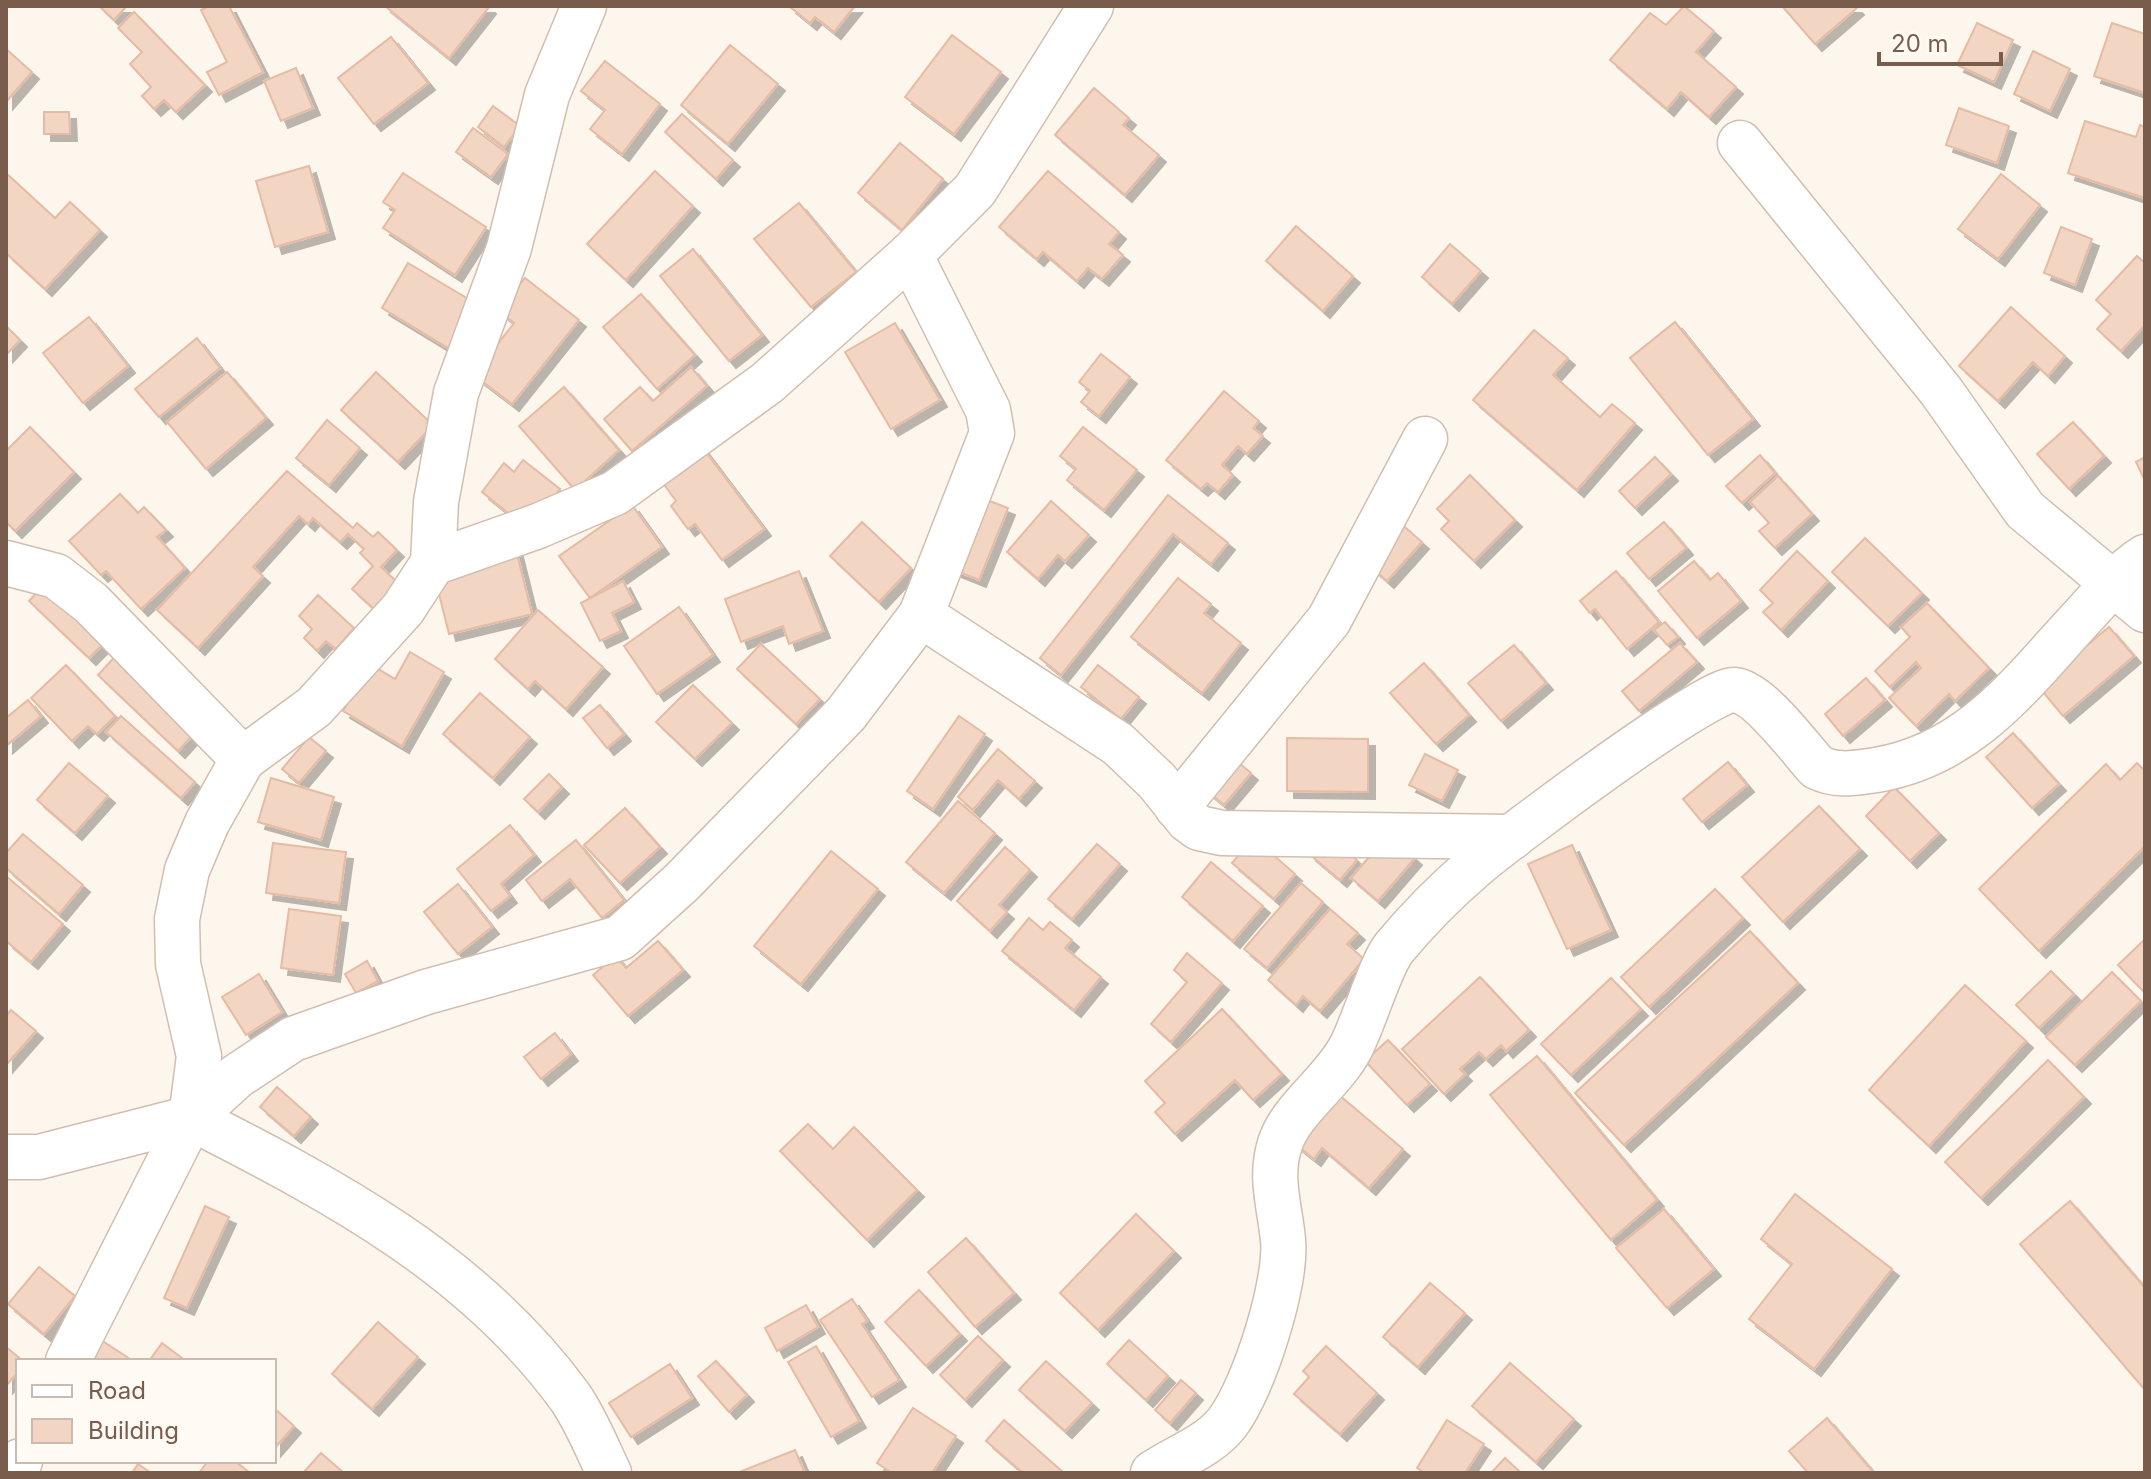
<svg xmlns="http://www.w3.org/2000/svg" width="2151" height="1479" font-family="Inter,sans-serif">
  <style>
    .building { fill: #f3d5c3; stroke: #e6bba3; stroke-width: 2; filter: url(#shadow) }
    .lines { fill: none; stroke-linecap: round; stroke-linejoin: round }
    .minor-casing { stroke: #d1beb0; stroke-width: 47 }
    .minor { stroke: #fff; stroke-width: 44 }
  </style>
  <defs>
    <filter id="shadow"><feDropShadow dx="7" dy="7" stdDeviation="0" flood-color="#0004"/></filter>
  </defs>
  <rect width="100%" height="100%" fill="#fdf6ec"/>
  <!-- building -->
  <g class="building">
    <polygon points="99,6 127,6 114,20"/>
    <polygon points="209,6 229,6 263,72 219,95 207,72 227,62 201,10"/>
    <polygon points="385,6 488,6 489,7 449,58"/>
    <polygon points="855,6 834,32 815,17 810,23 790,7"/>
    <polygon points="1684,6 1714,31 1696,52 1736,87 1709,117 1681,92 1667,109 1610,60 1650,13 1666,25"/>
    <polygon points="1782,6 1855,6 1857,8 1815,44"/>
    <polygon points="134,12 205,85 176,112 164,100 154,109 142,96 151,87 130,64 142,52 118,28"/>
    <polygon points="1977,23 2013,40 1994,82 1957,65"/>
    <polygon points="2112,23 2145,34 2145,93 2094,76"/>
    <polygon points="952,35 1001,72 954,134 905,97"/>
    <polygon points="391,37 428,83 374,124 338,78"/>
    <polygon points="730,45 778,84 728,144 681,105"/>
    <polygon points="6,49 32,72 6,102"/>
    <polygon points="2033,51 2070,69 2050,111 2014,94"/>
    <polygon points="605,61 660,104 622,154 590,129 605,110 581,91"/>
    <polygon points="296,68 313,108 281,121 264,81"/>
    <polygon points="1094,88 1129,118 1123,125 1159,155 1125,195 1055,135"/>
    <polygon points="493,106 520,126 504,147 478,127"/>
    <polygon points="1959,108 2009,126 1997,163 1946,145"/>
    <polygon points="44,112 69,112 70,134 44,134"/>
    <polygon points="682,114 733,160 716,179 665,132"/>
    <polygon points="2085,121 2136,137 2140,125 2145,127 2145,198 2068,173"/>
    <polygon points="473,128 508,154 491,177 456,152"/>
    <polygon points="900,143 943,179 902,230 858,193"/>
    <polygon points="309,166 328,232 275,247 256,181"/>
    <polygon points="655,171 693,206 626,280 587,244"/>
    <polygon points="1048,171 1119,232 1109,244 1123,255 1102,279 1088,268 1077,281 1043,252 1037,259 999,227"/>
    <polygon points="6,173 55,218 70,202 100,230 45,289 6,253"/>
    <polygon points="403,173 486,227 455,275 383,228 395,210 383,202"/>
    <polygon points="2001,174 2040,205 1998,259 1958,229"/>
    <polygon points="799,203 856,272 811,307 754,239"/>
    <polygon points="1296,226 1353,276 1323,311 1266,261"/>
    <polygon points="2061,227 2092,239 2075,285 2044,273"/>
    <polygon points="1450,244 1481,271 1452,304 1422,277"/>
    <polygon points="693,249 762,335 729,361 660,276"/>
    <polygon points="2137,256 2145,263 2145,325 2121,351 2097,329 2111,314 2096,300"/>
    <polygon points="408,263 475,303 448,348 382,308"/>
    <polygon points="525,278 579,320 512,404 474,375 514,323 499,311"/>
    <polygon points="641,294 695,355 657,389 603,327"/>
    <polygon points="2011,307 2065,356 2048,376 2033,362 1998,401 1959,366"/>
    <polygon points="89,317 128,366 83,403 43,353"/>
    <polygon points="1675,322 1753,419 1708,455 1630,358"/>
    <polygon points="895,323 940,400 891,429 845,352"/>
    <polygon points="6,326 20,340 6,355"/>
    <polygon points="1534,330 1568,358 1553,375 1600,417 1612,404 1635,423 1577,490 1473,400"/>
    <polygon points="197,338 220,368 159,417 135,389"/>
    <polygon points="1101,354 1130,377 1099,416 1081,402 1090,391 1079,382"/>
    <polygon points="691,367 707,386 632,451 604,419 640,387 653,401"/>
    <polygon points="227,372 266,418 206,469 167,422"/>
    <polygon points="376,372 433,425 398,462 341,410"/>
    <polygon points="564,387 619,450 575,490 519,426"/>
    <polygon points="1224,391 1259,421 1253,428 1263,436 1247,454 1238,446 1222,465 1233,475 1218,492 1207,483 1201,489 1166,460"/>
    <polygon points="327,420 360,448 329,485 296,458"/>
    <polygon points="2073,422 2104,456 2069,489 2037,454"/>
    <polygon points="30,427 74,472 15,531 6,522 6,451"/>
    <polygon points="1083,427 1137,470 1104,510 1067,480 1076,469 1060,456"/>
    <polygon points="702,447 764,529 722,560 695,524 688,529 671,506 676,501 660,479"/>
    <polygon points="1760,455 1775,473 1742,503 1726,486"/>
    <polygon points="1655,457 1671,474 1635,508 1619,491"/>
    <polygon points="2145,457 2145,481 2136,462"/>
    <polygon points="523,460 560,489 528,529 482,492 504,463 514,472"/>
    <polygon points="287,471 353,528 357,523 373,537 378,532 397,550 381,567 397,582 374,609 352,589 373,566 360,553 364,549 348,534 340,542 313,518 308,524 299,516 253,567 263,576 198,648 157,610"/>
    <polygon points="1470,475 1515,520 1474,561 1441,529 1449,521 1437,509"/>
    <polygon points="1778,476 1812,514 1775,548 1759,531 1769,523 1750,502"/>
    <polygon points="120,494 138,513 144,507 166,530 157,537 185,568 141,609 106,571 101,575 69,541"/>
    <polygon points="1168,495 1228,543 1211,564 1173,534 1061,675 1040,658"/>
    <polygon points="977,496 1008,508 979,580 949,568"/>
    <polygon points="1051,501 1089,535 1065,561 1058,555 1038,579 1007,552"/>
    <polygon points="632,505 662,547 590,598 559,556"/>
    <polygon points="1398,521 1422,542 1387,581 1363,560"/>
    <polygon points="862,522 911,568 879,602 830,556"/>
    <polygon points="1664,522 1686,548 1649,579 1627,553"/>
    <polygon points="512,534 532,614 449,634 435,578"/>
    <polygon points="1865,538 1922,593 1888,626 1832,572"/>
    <polygon points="1797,551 1828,581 1781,630 1763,612 1773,603 1760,590"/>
    <polygon points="1694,561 1710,580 1718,573 1741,601 1697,638 1658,591"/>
    <polygon points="799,571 823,631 789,644 783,626 741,642 725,599"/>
    <polygon points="1616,571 1659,622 1627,649 1595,609 1590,613 1580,601"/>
    <polygon points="52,576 113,634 89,658 29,601"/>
    <polygon points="1178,578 1211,604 1204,613 1241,643 1202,693 1131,637"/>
    <polygon points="623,581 634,602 612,613 621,631 600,641 581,603"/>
    <polygon points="318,595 354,628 336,649 326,641 317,651 304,638 312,629 299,616"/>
    <polygon points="1927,603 1989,668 1955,701 1949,694 1916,726 1889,698 1921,668 1916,662 1890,687 1875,671 1910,637 1901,627"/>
    <polygon points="679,607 713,655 657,694 624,646"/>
    <polygon points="538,610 603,667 566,709 535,681 528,689 495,659"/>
    <polygon points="1665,622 1678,637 1667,645 1654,630"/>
    <polygon points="2109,627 2134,656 2063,716 2038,686"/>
    <polygon points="1680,643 1697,662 1639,711 1622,691"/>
    <polygon points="761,644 820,699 796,724 737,669"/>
    <polygon points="1514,645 1546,683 1501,721 1468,683"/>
    <polygon points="123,648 203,724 178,751 98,675"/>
    <polygon points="410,652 444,672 402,746 343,711 370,664 395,679"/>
    <polygon points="1424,663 1469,715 1436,744 1390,693"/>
    <polygon points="66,665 115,716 97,734 88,726 72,741 31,698"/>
    <polygon points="1098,665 1139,697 1121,719 1081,687"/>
    <polygon points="1866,678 1885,700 1843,736 1825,714"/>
    <polygon points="693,685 732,723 695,759 656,722"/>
    <polygon points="480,693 530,737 493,778 443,734"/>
    <polygon points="28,700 41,716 6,746 6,718"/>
    <polygon points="600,705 624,734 607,748 583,718"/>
    <polygon points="121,716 195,782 181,798 106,732"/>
    <polygon points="959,716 985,734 933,809 907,791"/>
    <polygon points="2013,733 2059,784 2032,808 1986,757"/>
    <polygon points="309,737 326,751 299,783 282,769"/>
    <polygon points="1287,738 1368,739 1368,792 1287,791"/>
    <polygon points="998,749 1035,781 1019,799 998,780 973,810 958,797"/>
    <polygon points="1226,752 1251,773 1224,805 1200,785"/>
    <polygon points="1425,754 1458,770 1442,801 1409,785"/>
    <polygon points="1728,762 1747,785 1702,822 1683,799"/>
    <polygon points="69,763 108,796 75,833 37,800"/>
    <polygon points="2137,763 2145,771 2145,846 2039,951 1979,889 2106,764 2120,780"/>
    <polygon points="549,774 562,787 538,812 524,799"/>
    <polygon points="271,778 334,797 321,840 258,822"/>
    <polygon points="1894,787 1939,833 1910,861 1866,816"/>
    <polygon points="958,801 995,833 944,893 906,862"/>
    <polygon points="1819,806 1860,849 1783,922 1742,877"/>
    <polygon points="625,808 660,847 620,883 584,845"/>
    <polygon points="510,825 534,855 501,884 510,896 491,911 457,869"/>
    <polygon points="1327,833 1357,860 1340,880 1309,854"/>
    <polygon points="23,834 83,885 59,914 6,868 6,853"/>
    <polygon points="1388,835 1415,858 1378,901 1351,878"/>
    <polygon points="1254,838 1295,874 1274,899 1232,863"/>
    <polygon points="576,840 624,900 602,918 570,879 542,901 526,880"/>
    <polygon points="273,843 346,852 339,903 266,893"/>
    <polygon points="1097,844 1120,864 1072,919 1048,899"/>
    <polygon points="1572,845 1611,930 1567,949 1528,864"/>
    <polygon points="1005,847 1030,870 999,905 1007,912 990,931 957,901"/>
    <polygon points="831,851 878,889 801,984 754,946"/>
    <polygon points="1211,862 1263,906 1233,941 1182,897"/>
    <polygon points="6,876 63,924 31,962 6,941"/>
    <polygon points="1301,883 1323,902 1267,968 1244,949"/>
    <polygon points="458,884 492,927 458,954 424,912"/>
    <polygon points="1715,889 1743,918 1649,1007 1621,977"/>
    <polygon points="289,909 341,916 333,975 281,968"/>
    <polygon points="1330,909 1358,933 1347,944 1364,959 1320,1011 1303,996 1296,1005 1268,980"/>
    <polygon points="1029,918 1043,930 1050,922 1072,940 1065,948 1101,977 1074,1010 1002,951"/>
    <polygon points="1750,931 1798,983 1624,1145 1575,1093"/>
    <polygon points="2145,939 2145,993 2118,965"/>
    <polygon points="658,941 683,970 628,1016 593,975 616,956 626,968"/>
    <polygon points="1187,953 1222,983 1171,1042 1151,1024 1187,982 1174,970"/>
    <polygon points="367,961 378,981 356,993 345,974"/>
    <polygon points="2051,971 2074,994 2039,1028 2016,1005"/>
    <polygon points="2112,972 2141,1001 2075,1065 2046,1037"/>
    <polygon points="259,974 282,1012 246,1035 222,997"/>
    <polygon points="1480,977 1529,1030 1506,1051 1501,1045 1486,1059 1479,1052 1460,1069 1465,1074 1444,1094 1402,1049"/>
    <polygon points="1611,978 1641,1009 1571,1075 1541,1044"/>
    <polygon points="1965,985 2026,1041 1929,1146 1869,1090"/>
    <polygon points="1222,1009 1282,1074 1253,1100 1235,1080 1175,1134 1155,1112 1165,1103 1145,1081"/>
    <polygon points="11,1010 36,1031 6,1065 6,1016"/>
    <polygon points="555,1033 571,1054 541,1079 524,1057"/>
    <polygon points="1388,1040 1430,1084 1407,1105 1365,1061"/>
    <polygon points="1537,1056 1657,1200 1611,1240 1490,1095"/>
    <polygon points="2048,1060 2084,1097 1981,1198 1945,1162"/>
    <polygon points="277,1087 311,1117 294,1136 260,1107"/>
    <polygon points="1332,1089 1403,1149 1369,1188 1322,1148 1314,1159 1290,1140"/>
    <polygon points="808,1124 833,1149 854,1127 917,1190 867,1240 780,1151"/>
    <polygon points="1795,1194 1892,1269 1814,1369 1749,1319 1792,1264 1761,1239"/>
    <polygon points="2070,1201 2145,1288 2145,1390 2020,1244"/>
    <polygon points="205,1206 229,1217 187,1308 164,1298"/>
    <polygon points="1664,1209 1714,1269 1667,1308 1616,1248"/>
    <polygon points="1136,1214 1174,1251 1098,1330 1060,1293"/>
    <polygon points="966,1238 1014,1293 975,1327 928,1272"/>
    <polygon points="39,1267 75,1296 44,1334 8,1304"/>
    <polygon points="1430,1283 1465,1313 1418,1367 1383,1337"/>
    <polygon points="919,1290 960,1334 926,1366 885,1322"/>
    <polygon points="852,1299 867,1321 862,1324 899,1380 872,1397 820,1320"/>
    <polygon points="806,1305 818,1327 777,1351 765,1328"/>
    <polygon points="378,1322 418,1357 372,1409 332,1374"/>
    <polygon points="978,1336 1003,1360 965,1400 940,1375"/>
    <polygon points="101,1340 133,1361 88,1361"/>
    <polygon points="1129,1340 1168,1376 1146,1400 1107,1364"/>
    <polygon points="162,1343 186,1361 149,1361"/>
    <polygon points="816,1346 859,1421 831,1437 788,1362"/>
    <polygon points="1326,1346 1377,1393 1340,1434 1294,1394 1309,1377 1303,1371"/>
    <polygon points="6,1347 23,1361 18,1361 18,1372 6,1386"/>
    <polygon points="716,1361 747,1395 729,1412 698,1376"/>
    <polygon points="1046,1361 1092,1403 1065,1431 1019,1390"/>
    <polygon points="1510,1363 1574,1419 1536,1462 1472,1406"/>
    <polygon points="670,1364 692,1398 631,1437 609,1403"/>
    <polygon points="1181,1380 1196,1393 1170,1423 1155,1410"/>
    <polygon points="274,1408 294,1426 274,1449"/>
    <polygon points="913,1408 956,1436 932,1473 892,1473 877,1463"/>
    <polygon points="1827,1418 1874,1473 1808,1473 1789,1451"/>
    <polygon points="1004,1420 1064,1473 1023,1473 986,1441"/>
    <polygon points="1447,1420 1484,1444 1465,1473 1425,1473 1417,1468"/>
    <polygon points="795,1450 805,1473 737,1473"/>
    <polygon points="321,1453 344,1473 303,1473"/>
    <polygon points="1505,1458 1521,1473 1491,1473"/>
    <polygon points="208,1461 235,1461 250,1473 199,1473"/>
    <polygon points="138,1464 151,1473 132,1473"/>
  </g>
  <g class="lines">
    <defs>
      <g id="minor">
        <polyline points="1740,143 1941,391 2025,510 2145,610"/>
        <polyline points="6,563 56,576 91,603 243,759"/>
        <polyline points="433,563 538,526 615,493 767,383 910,255 975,190 1091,6"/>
        <polyline points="921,615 1118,744 1157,781 1188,820 1199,828 1222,833 1512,837"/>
        <polyline points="1177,807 1329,620 1425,439"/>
        <polyline points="191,1118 237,1076 293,1039 426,992 620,938 682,882 846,714 921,615 992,433 988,410 910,255"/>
        <path d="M 6,1157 L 39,1157 L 191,1118 C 334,1191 473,1264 570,1397 C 586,1420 597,1448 609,1473"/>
        <polyline points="68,1361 191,1118 199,1056 178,964 177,919 187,870 207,823 243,759 314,707 403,609 433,563 436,502 456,393 509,248 547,95 584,6"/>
        <polyline points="15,1473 20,1461"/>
        <path d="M 1153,1473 C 1178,1456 1208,1447 1227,1423 C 1254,1388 1287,1283 1283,1240 C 1280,1207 1269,1177 1280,1144 C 1291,1109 1333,1082 1351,1047 C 1364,1022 1380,966 1394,948 C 1418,919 1447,890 1475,866 C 1505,840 1709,687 1734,690 C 1759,692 1799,747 1817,767 C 1837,777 1854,773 1876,770 C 1973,754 2024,679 2087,612 C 2105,592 2123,571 2145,557"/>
      </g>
    </defs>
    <!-- minor casing -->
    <use href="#minor" class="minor-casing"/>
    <!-- minor -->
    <use href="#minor" class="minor"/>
  </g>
  <!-- border -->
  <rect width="2151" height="1479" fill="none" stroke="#7a5c4d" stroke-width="16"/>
  <!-- legend -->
  <rect x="16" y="1359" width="260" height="104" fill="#fffaf3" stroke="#cabbb1" stroke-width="2"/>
  <rect x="32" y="1385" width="40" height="12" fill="#ffffff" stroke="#cabbb1" stroke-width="2"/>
  <text x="88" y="1399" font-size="24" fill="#7a5c4d">Road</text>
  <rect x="32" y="1419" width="40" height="24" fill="#f3d5c3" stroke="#cabbb1" stroke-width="2"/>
  <text x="88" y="1439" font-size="24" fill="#7a5c4d">Building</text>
  <!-- scale -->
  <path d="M1879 52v12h122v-12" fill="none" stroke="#7a5c4d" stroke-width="4"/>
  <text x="1891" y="52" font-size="24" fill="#7a5c4d" stroke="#fffaf3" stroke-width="6" paint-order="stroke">20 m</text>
</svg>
